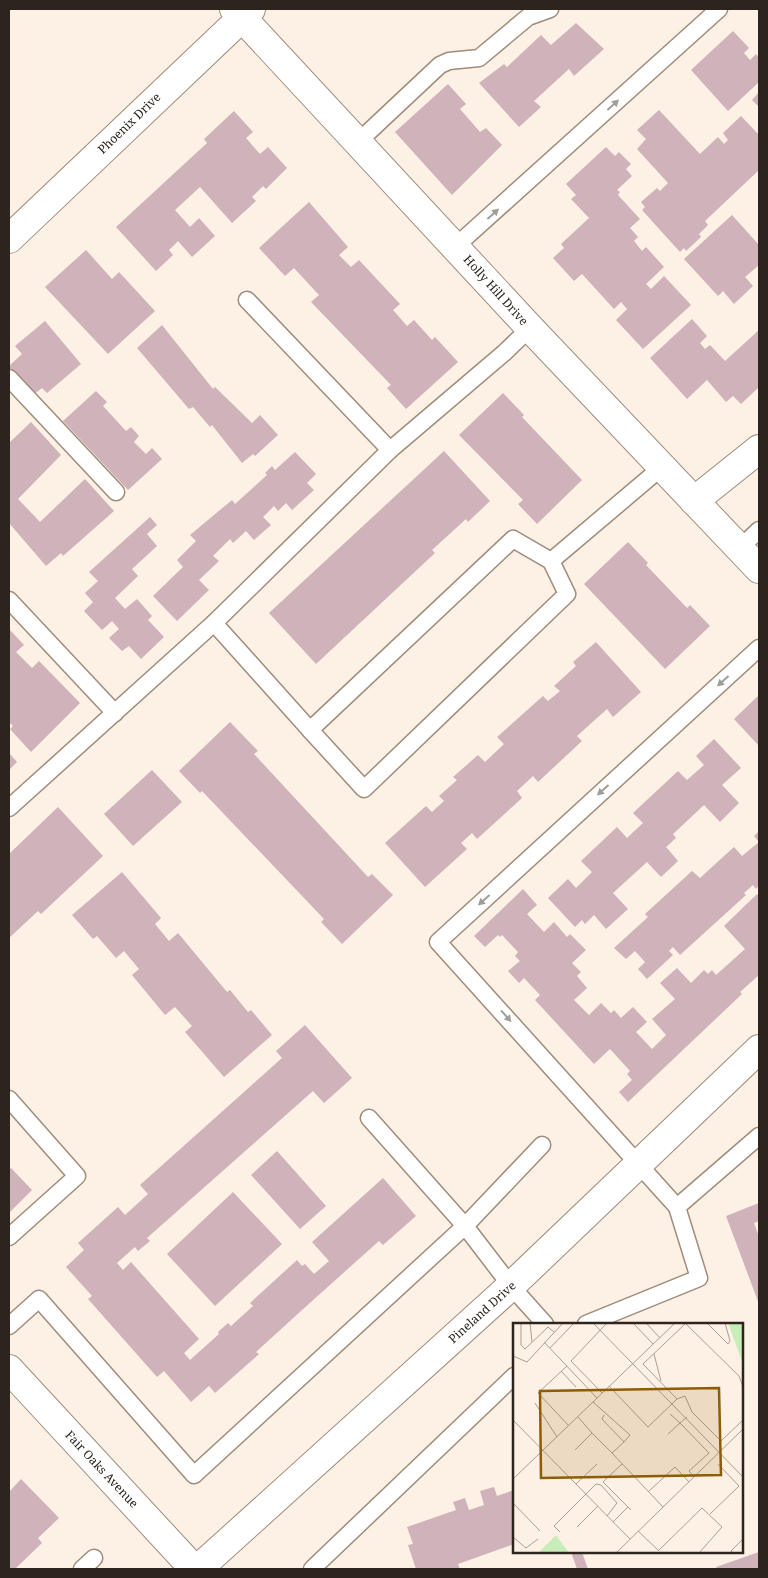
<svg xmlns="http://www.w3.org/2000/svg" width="768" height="1578" font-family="'Noto Serif',serif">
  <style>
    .building { fill: #cfb2ba }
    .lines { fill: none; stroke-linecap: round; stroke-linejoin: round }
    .service-casing { stroke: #a08c7a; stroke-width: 19 }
    .minor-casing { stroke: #a08c7a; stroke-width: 30 }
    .tertiary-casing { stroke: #a08c7a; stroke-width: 30 }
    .secondary-casing { stroke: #a08c7a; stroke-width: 30 }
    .service { stroke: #fff; stroke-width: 16 }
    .minor { stroke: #fff; stroke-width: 28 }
    .tertiary { stroke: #fff; stroke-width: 28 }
    .secondary { stroke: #fff; stroke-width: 28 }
    .oneway { fill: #a09d99 }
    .labels { text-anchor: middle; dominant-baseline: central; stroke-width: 4; stroke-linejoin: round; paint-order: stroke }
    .street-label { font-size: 12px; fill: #2d251d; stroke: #fff }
    .inset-road { fill: none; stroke: #aa9f94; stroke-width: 1 }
    .view { fill: #8c5d04; fill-opacity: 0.15; stroke: #8c5d04; stroke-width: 2.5 }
    .inset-edge { fill: none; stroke: #2d251d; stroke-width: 2.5 }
  </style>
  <rect width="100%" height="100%" fill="#fdf0e4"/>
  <!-- building -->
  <g class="building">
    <polygon points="576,23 604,49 574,76 569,69 534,101 541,107 519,127 479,83 504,64 507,67 541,35 551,45"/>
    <polygon points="733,31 749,48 744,53 750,60 756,54 759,58 759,82 728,111 691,70"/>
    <polygon points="448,84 466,104 460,109 480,132 486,128 502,145 452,195 395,132"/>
    <polygon points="759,92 759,107 752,100"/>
    <polygon points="659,110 700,154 718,137 724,144 728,140 723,133 741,116 759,135 759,170 705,221 708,225 699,234 701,237 686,251 684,248 680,252 642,210 645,207 641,202 657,188 660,191 668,183 637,149 646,139 637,130"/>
    <polygon points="234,111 253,132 246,138 260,154 268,147 287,168 266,189 263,186 252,197 256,201 232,223 200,187 175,210 190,227 199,218 215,236 192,257 178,241 169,250 173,255 156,271 116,227 207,143 204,139"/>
    <polygon points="606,147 615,156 619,152 631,164 626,169 632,176 617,190 620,192 618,195 640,219 630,228 638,237 634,241 642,251 646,247 664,267 646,284 651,289 664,276 691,305 643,349 616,320 627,309 621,302 614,309 582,274 574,281 553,258 564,248 561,244 589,218 571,199 576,195 566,184"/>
    <polygon points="309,202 348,247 339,255 351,267 359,260 400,304 393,310 407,326 414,320 432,340 435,337 458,362 406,409 387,388 391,385 311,302 319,295 294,268 285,276 259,248"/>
    <polygon points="732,215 759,245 759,265 745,277 753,286 734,304 723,291 718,296 684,259"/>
    <polygon points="86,250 112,279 119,272 155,311 108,354 45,287"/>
    <polygon points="692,319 707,336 700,343 705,349 710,345 725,361 759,330 759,387 741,404 733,396 726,402 707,380 687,399 650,358"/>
    <polygon points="45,321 81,364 47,393 42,388 29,398 9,370 9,366 22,354 15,346"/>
    <polygon points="162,325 213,389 215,387 252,423 260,415 278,435 255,456 253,454 242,463 212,425 210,427 193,407 189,409 137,348"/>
    <polygon points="96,391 107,402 103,406 126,431 131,427 139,436 134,442 146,454 152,448 162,459 128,490 63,421"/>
    <polygon points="503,393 524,415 522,417 582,480 537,524 518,504 523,500 459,435"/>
    <polygon points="31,422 61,455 18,499 40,522 85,479 114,511 63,556 61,553 46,566 9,523 9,443"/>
    <polygon points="444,451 490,501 468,522 466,519 432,550 435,553 316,664 269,613"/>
    <polygon points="295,452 316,474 307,483 314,490 292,510 286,503 278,511 274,506 263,517 271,525 254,540 246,531 233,543 230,539 213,556 219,561 199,580 209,590 177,621 153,596 183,567 177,560 196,541 190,535 232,500 235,504 267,475 265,473 272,466 275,470"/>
    <polygon points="150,517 157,525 147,534 157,546 132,569 138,576 115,598 125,609 137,599 152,616 148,620 164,637 141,659 129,646 122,651 109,638 119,629 112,621 102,630 84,611 93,602 85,593 98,581 89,572"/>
    <polygon points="628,542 648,563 646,565 687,608 690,605 710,626 665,669 584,584"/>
    <polygon points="9,629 24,645 16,652 32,668 39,661 80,703 31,752 10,729 13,726 9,722"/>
    <polygon points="596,642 641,692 613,717 607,709 577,736 582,741 538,782 533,776 517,791 522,798 477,839 472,833 461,843 467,849 425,887 385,843 426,806 432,812 444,801 439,796 457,780 453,777 478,755 485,762 504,744 497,737 543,696 548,701 560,691 554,686 576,666 573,662"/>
    <polygon points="759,695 759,746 734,719"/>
    <polygon points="230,722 258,751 254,754 368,877 372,874 393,895 342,944 321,922 324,919 202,791 200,793 179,771"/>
    <polygon points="714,739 741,768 722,785 739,803 720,822 704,805 673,834 676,838 666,847 678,861 661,877 647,862 613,893 628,909 606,929 594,915 585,924 582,920 575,927 548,898 568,879 576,888 592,872 581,861 617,827 627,838 643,823 633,813 678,771 687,780 704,765 696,756"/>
    <polygon points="9,753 17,762 9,770"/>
    <polygon points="152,770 182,802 133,846 104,814"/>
    <polygon points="58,807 103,856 41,914 38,911 9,938 9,854"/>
    <polygon points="759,831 759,885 756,889 753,885 744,893 746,895 680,955 673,947 669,951 673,955 647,979 638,969 645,962 635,951 626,959 614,948 648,917 645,914 692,871 700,878 734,847 742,856 759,842 754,836"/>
    <polygon points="122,872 161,918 155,924 169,941 178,933 227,992 230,990 248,1012 251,1010 272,1035 224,1077 185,1032 192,1026 175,1007 165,1015 132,975 139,969 124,951 116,958 97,936 93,939 72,915"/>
    <polygon points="523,889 537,905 527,914 544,932 554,922 567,937 570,934 586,950 572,963 581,972 577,976 587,988 574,1000 589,1015 601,1003 611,1013 614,1010 621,1018 633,1007 647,1022 636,1032 652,1049 666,1035 652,1019 675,999 660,983 677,968 691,983 704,970 708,974 712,970 716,975 745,949 724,926 757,894 759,897 759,975 740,992 742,994 628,1102 619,1092 632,1080 627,1074 630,1071 610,1049 594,1064 535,1000 540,995 524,978 519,983 508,971 520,961 515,956 518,952 502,935 500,937 498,935 485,947 474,936"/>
    <polygon points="305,1025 352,1078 324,1103 313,1091 147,1238 150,1241 138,1251 135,1247 117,1263 123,1270 131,1262 199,1339 184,1353 190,1360 219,1334 218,1332 228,1323 231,1326 253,1306 250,1303 297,1260 302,1266 305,1264 314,1274 329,1261 312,1242 383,1178 416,1216 383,1245 379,1241 302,1310 256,1352 259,1354 215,1393 209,1386 191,1402 164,1371 157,1377 88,1299 92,1296 66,1267 84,1250 78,1243 118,1207 125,1215 148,1194 140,1185 282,1058 276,1051"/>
    <polygon points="277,1151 326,1206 300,1229 251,1175"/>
    <polygon points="11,1168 32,1190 9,1213 9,1170"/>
    <polygon points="233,1192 282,1244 215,1306 167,1254"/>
    <polygon points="759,1203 759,1221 754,1223 759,1237 759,1304 726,1216"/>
    <polygon points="21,1479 59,1518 38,1538 42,1543 15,1569 9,1569 9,1492"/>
    <polygon points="494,1487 497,1496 514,1490 514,1544 458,1564 460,1569 416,1569 408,1545 413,1544 407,1527 456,1510 453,1502 465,1498 469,1510 484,1505 480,1491"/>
    <polygon points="571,1552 582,1552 588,1569 577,1569"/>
    <polygon points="759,1552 759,1569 717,1569 716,1567"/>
  </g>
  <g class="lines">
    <defs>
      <g id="service">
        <polyline points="359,141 440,65 449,61 479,58 528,17 550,9"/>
        <polyline points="456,246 719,9"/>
        <polyline points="247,300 390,450 214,623 310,730"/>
        <polyline points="9,378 116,492"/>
        <polyline points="390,450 504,353 530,328"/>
        <polygon points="513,539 551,561 567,594 364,789 310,730"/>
        <polyline points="741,547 759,530"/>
        <polyline points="551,561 662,467"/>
        <polyline points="9,600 115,713"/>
        <polyline points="9,808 214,623"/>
        <polyline points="9,1099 77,1176 9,1237"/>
        <polyline points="369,1118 465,1226 542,1145"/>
        <polyline points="677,1207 759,1136"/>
        <polyline points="586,1324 699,1278 677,1207 438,942 759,648"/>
        <polyline points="9,1326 39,1299 194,1475 465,1226 511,1286 545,1324"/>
        <polyline points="82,1569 94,1558"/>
        <polyline points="312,1569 514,1376"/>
      </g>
      <g id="minor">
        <polyline points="9,239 251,9"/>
        <polyline points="694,501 759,449"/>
      </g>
      <g id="tertiary">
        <polyline points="234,9 530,328 759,569"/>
        <polyline points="198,1569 511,1286 759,1049"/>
      </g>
      <polyline id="secondary" points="9,1369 194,1569"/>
    </defs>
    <!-- service casing -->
    <use href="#service" class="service-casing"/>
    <!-- minor casing -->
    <use href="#minor" class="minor-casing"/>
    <!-- tertiary casing -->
    <use href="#tertiary" class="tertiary-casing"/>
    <!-- secondary casing -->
    <use href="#secondary" class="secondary-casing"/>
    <!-- service -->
    <use href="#service" class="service"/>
    <!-- minor -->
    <use href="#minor" class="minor"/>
    <!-- tertiary -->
    <use href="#tertiary" class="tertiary"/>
    <!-- secondary -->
    <use href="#secondary" class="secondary"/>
  </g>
  <!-- one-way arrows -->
  <defs><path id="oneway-solid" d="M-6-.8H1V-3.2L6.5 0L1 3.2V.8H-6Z" transform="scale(1.25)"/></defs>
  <g class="oneway">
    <use href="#oneway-solid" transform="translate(613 105) rotate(-42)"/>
    <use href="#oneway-solid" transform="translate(493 214) rotate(-42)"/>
    <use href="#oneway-solid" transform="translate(723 681) rotate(138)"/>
    <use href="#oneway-solid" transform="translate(603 790) rotate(138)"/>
    <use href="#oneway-solid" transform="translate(484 900) rotate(138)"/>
    <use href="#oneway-solid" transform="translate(506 1016) rotate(48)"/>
  </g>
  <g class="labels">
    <!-- street labels -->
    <g class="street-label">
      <text transform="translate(129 123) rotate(-44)">Phoenix Drive</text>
      <text transform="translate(496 290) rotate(48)">Holly Hill Drive</text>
      <text transform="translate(482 1312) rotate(-42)">Pineland Drive</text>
      <text transform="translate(102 1469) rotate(47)">Fair Oaks Avenue</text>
    </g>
  </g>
  <!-- overview -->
  <g transform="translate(513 1323)">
    <rect width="230" height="230" fill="#fdf0e4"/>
    <path d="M 215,0 L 230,0 L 230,41 ZM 43,212 L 56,230 L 25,230 Z" fill="#c9edb9"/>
    <path class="inset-road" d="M 8,0 L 8,22 L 12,26 L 35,4 L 41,9M 17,0 L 19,19M 80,0 L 230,154M 120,0 L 140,21M 133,0 L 147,15M 172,0 L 226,53 L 230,64M 194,0 L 215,21 L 217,18 L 212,0M 31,19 L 84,75M 37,25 L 61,0M 141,31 L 148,58M 0,33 L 14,39 L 50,0M 54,43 L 25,70 L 56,103M 48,48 L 63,64M 96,63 L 135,104 L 164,76 L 172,73 L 179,89 L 208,118 L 230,97M 89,70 L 58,38 L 94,0M 164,76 L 130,41 L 172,1M 80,79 L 117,112 L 111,119 L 89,96 L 91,92M 22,80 L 44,114M 65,94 L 79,110M 174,94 L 167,100 L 196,130 L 176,148 L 181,154M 0,97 L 117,216M 155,111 L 167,100 L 157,91M 62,127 L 79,110 L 99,130 L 111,119M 99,130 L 150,184M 109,141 L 90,159 L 118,187M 0,156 L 162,0M 63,161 L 84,141M 135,169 L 162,144 L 176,159M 0,180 L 27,208M 197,191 L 226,163 L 205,141M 100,199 L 115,184M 64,204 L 85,183M 125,208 L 146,228M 47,209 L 41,203 L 83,161 L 88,162 L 104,180 L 94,193M 0,214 L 13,225 L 25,216M 145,228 L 189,185 L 209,204 L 186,230M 103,230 L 230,106M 220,230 L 218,228 L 230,216"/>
    <path class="view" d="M 206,65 L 208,152 L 28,155 L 27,68 Z"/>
    <rect width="230" height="230" class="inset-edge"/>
  </g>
  <!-- border -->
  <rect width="768" height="1578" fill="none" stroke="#2d251d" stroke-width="20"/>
</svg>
